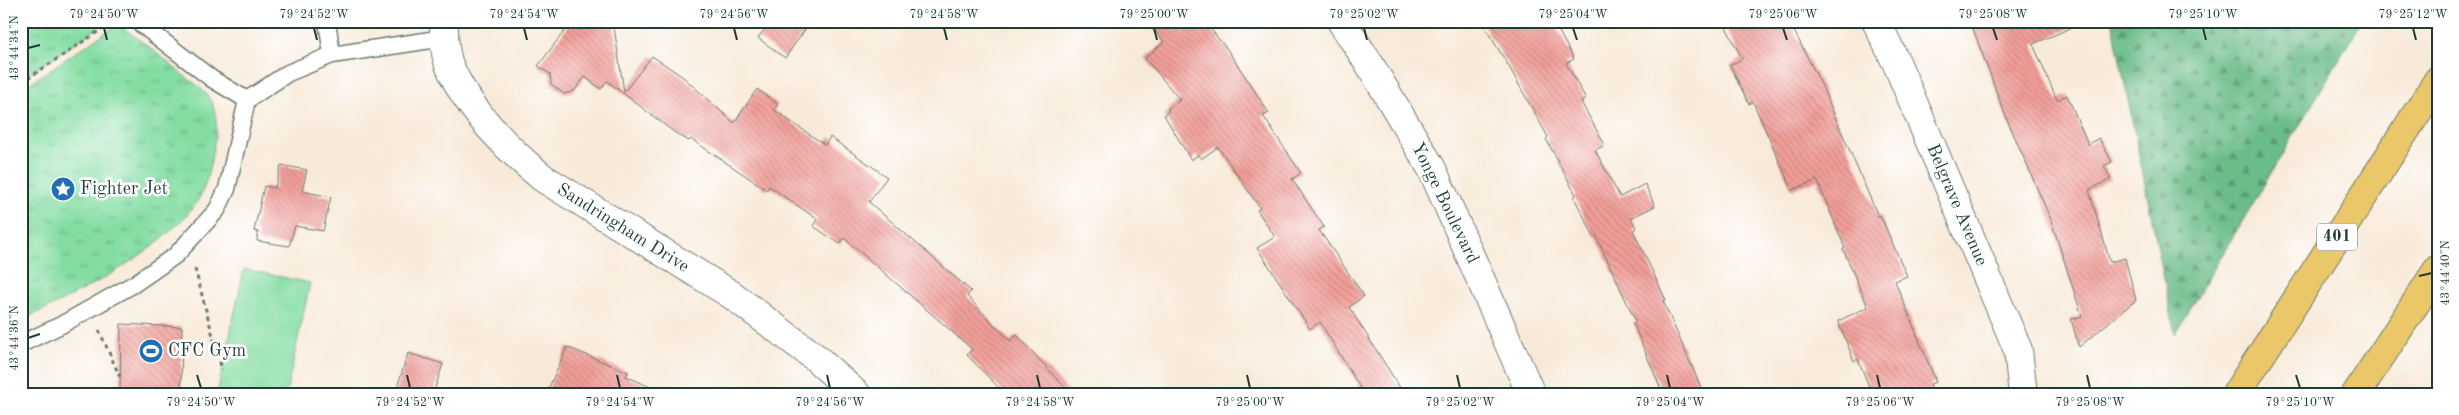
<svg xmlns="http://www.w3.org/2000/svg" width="2459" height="415" font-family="'Old Standard TT',serif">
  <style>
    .grass { fill: url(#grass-tufts); stroke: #518d6b }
    .forest { fill: url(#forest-firs); stroke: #447c5e }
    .pitch { fill: #83dda2; stroke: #518d6b }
    .building { fill: url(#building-back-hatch) }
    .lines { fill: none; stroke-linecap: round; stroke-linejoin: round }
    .service-casing { stroke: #6b7a6e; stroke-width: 19 }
    .minor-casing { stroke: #6b7a6e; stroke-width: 30 }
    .motorway-casing { stroke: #6b7a6e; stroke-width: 30 }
    .path { stroke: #6b7a6e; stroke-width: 3; stroke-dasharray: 4 4; stroke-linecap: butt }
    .service { stroke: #fff; stroke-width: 16 }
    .minor { stroke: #fff; stroke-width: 28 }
    .motorway { stroke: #eac769; stroke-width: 28 }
    .ticks { fill: none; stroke: #1f3d34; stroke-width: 2 }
    .labels { text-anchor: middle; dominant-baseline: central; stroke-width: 5; stroke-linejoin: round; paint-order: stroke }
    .shield { fill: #fff; stroke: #627771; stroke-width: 1 }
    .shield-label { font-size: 16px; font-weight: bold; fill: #1f3d34 }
    .poi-label { font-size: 18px; fill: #1f3d34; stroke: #fff; text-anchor: start }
    .street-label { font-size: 18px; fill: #1f3d34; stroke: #fff }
    .neatline { fill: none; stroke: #1f3d34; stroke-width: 2 }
    .ticks-label { font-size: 12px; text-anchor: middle; fill: #1f3d34 }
  </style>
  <defs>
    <pattern id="grass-tufts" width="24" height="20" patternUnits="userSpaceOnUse" patternTransform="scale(1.25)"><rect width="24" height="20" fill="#83dda2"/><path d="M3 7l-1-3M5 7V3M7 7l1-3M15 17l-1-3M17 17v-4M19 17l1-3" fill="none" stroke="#6bb485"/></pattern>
    <pattern id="forest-firs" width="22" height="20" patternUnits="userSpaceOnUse" patternTransform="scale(1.25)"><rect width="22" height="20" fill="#6abc88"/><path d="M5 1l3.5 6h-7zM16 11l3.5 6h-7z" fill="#579a70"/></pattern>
    <pattern id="building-back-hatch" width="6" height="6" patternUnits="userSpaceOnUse" patternTransform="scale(1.25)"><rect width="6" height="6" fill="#f39e99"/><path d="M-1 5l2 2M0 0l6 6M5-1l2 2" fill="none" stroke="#c4827e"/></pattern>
  </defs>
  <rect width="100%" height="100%" fill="#fff"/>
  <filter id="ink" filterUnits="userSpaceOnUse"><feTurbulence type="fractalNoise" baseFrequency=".02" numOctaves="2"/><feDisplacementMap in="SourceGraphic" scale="10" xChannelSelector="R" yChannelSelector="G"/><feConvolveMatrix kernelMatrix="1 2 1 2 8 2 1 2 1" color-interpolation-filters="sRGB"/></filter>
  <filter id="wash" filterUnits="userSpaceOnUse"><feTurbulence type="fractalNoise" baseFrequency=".0096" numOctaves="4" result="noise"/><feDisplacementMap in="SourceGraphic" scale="20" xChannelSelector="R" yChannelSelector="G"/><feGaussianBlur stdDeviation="1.12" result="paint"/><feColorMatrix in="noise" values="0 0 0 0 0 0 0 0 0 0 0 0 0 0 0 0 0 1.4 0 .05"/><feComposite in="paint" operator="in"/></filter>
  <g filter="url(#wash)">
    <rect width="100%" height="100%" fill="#f8ead9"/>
    <!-- grass -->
    <g class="grass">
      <polygon points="21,21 108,21 21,79"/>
      <path d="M 118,24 C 141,40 162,57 183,75 C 191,81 201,87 207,95 C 219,110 217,132 213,149 C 210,166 207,185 198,200 C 168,248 73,298 21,320 L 21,89 Z"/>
    </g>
    <!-- forest -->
    <polygon class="forest" points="2112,21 2362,21 2175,334"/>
    <!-- pitch -->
    <polygon class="pitch" points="244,269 310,283 286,394 217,394"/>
    <g id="blocks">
      <!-- building -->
      <g class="building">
        <polygon points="572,21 613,21 624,92 652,56 683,77 734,123 757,89 778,104 774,110 825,145 830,137 887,177 869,202 971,291 967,296 1010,341 1017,335 1071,394 1005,394 967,355 972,349 844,238 840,244 813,226 817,219 769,186 767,190 691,139 689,141 674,132 607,81 601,89 585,77 574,91 564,94 551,84 550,74 538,66"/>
        <polygon points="771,21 811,21 785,58 758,38"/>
        <polygon points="1147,21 1204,21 1227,49 1269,113 1263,116 1301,173 1292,179 1324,227 1319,230 1364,296 1349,307 1404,394 1364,394 1320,322 1310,329 1257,248 1275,237 1257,210 1260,208 1218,147 1201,159 1198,155 1191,160 1164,115 1169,111 1167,109 1180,100 1145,58 1164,42"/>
        <polygon points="1481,21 1553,21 1574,59 1566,63 1586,99 1581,102 1605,145 1595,150 1620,197 1645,184 1655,206 1631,218 1636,228 1633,230 1666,300 1663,301 1704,394 1663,394 1633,323 1636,322 1596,236 1594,237 1574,197 1576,195 1546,139 1548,137 1508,65"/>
        <polygon points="1723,21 1789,21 1820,82 1878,216 1880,215 1907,276 1895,281 1936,382 1930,384 1934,394 1872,394 1858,359 1854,361 1838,321 1868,307 1843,249 1845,248 1817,180 1792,190 1753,102 1749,104 1730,65 1742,59"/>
        <polygon points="1970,21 2087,21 2033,44 2057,100 2067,95 2088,144 2099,138 2112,162 2104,166 2111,179 2089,190 2110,262 2125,258 2136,300 2079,347 2071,319 2082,316 2051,220 2006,117"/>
        <polygon points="281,165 307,170 302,191 331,197 323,231 295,226 289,246 257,241 258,232 254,231 264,186 275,188"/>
        <polygon points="121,324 182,327 181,394 120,394"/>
        <polygon points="567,347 628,372 626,376 666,394 546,394"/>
        <polygon points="408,353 443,364 433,394 395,394"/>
      </g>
    </g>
  </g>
  <g filter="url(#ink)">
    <use href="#blocks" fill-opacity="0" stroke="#6b7a6e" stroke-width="1"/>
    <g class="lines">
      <defs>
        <g id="service">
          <polyline points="137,21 212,79 247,100"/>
          <polyline points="327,21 332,55"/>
          <polyline points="21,344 61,325 134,284 176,255 217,210 227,189 247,100 288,73 332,55 444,38"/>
        </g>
        <g id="minor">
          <path d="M 444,21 C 444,36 444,53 450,67 C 467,108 509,151 543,178 L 732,295 L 816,358 L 856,394"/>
          <polyline points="1341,21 1370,65 1432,169 1531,394"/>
          <polyline points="1876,21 1897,64 2018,350 2023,394"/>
        </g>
        <g id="motorway">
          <polyline points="2236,394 2438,80"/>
          <polyline points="2356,394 2438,269"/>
        </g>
      </defs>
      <!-- service casing -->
      <use href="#service" class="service-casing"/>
      <!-- minor casing -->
      <use href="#minor" class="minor-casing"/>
      <!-- motorway casing -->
      <use href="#motorway" class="motorway-casing"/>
      <!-- path -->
      <g class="path">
        <polyline points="21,83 114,21"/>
        <polyline points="195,269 222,370"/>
        <polyline points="99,330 120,377"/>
      </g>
      <!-- service -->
      <use href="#service" class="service"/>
      <!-- minor -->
      <use href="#minor" class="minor"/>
      <!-- motorway -->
      <use href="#motorway" class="motorway"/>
    </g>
  </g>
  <!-- ticks -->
  <path class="ticks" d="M 104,28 L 107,40M 314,28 L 317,40M 524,28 L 527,40M 734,28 L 737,40M 944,28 L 947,40M 1154,28 L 1157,40M 1364,28 L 1367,40M 1573,28 L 1577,40M 1783,28 L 1787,40M 1993,28 L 1997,40M 2203,28 L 2206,40M 2413,28 L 2416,40M 28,48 L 40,45M 2419,276 L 2432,273M 28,338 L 40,334M 197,375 L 201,388M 407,375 L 410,388M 617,375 L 620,388M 827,375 L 830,388M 1037,375 L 1040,388M 1247,375 L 1250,388M 1457,375 L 1460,388M 1667,375 L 1670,388M 1877,375 L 1880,388M 2087,375 L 2090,388M 2296,375 L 2300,388"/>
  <!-- icons -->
  <defs>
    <symbol id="sight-disc" viewBox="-11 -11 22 22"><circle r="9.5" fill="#1f6fb2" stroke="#fff"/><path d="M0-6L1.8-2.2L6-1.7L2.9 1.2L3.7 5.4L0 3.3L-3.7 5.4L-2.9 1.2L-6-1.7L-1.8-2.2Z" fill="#fff"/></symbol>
    <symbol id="stadium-disc" viewBox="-11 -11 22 22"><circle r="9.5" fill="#1f6fb2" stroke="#fff"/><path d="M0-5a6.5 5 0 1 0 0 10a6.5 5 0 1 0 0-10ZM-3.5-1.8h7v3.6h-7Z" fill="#fff"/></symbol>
  </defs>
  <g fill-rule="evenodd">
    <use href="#sight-disc" x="49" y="175" width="28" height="28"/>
    <use href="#stadium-disc" x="137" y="337" width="28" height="28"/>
  </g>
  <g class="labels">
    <!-- shield labels -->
    <rect class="shield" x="2317" y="223.5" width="40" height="27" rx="4"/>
    <g class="shield-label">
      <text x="2337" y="237">401</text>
    </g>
    <!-- poi labels -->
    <g class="poi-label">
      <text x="80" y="189">Fighter Jet</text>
      <text x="168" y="351">CFC Gym</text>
    </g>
    <!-- street labels -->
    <g class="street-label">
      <text transform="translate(1445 203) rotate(64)">Yonge Boulevard</text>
      <text transform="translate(1957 205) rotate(67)">Belgrave Avenue</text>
      <text transform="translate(623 228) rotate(32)">Sandringham Drive</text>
    </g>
  </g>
  <!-- margin -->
  <rect width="2459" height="415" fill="none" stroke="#fff" stroke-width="55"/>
  <rect x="28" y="28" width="2404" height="360" class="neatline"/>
  <g class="ticks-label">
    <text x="104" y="18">79°24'50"W</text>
    <text x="314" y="18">79°24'52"W</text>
    <text x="524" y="18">79°24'54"W</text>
    <text x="734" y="18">79°24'56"W</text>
    <text x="944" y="18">79°24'58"W</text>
    <text x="1154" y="18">79°25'00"W</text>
    <text x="1364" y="18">79°25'02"W</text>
    <text x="1573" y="18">79°25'04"W</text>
    <text x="1783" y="18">79°25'06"W</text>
    <text x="1993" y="18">79°25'08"W</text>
    <text x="2203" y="18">79°25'10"W</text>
    <text x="2413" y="18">79°25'12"W</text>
    <text transform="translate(14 48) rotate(-90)" y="4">43°44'34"N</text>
    <text transform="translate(2445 273) rotate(-90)" y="4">43°44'40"N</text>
    <text transform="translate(14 338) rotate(-90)" y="4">43°44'36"N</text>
    <text x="201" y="406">79°24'50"W</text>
    <text x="410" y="406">79°24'52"W</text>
    <text x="620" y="406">79°24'54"W</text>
    <text x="830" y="406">79°24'56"W</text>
    <text x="1040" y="406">79°24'58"W</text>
    <text x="1250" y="406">79°25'00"W</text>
    <text x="1460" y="406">79°25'02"W</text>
    <text x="1670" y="406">79°25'04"W</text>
    <text x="1880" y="406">79°25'06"W</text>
    <text x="2090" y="406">79°25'08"W</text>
    <text x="2300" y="406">79°25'10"W</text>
  </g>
</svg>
